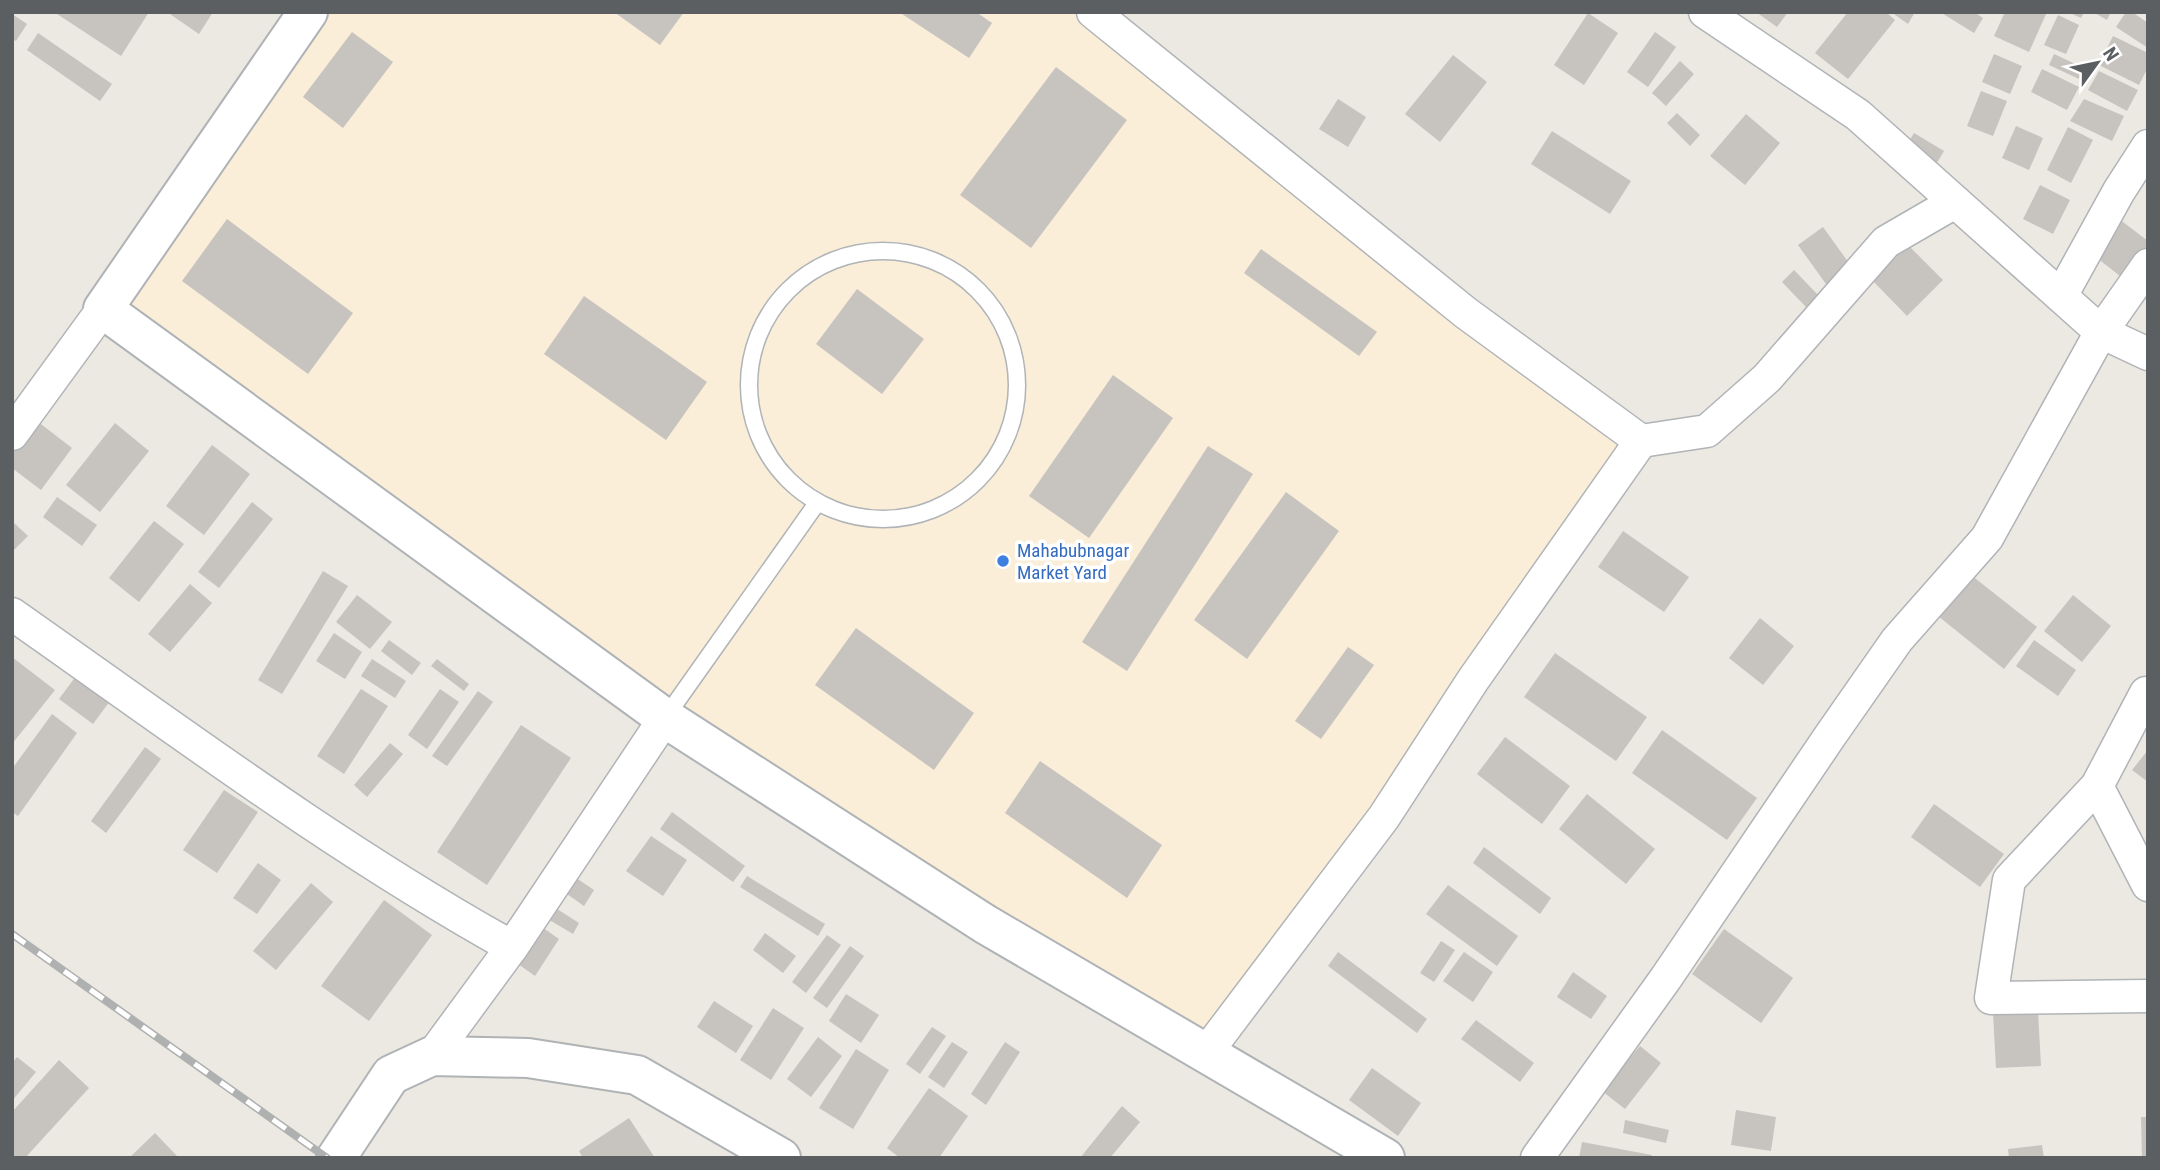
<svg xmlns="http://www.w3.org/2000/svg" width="2160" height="1170" font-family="'Roboto Condensed',sans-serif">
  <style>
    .commercial { fill: #faeed9 }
    .building { fill: #c7c3bf }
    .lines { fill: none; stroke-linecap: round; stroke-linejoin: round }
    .lane-casing { stroke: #b0b4b7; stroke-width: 19 }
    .street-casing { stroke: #b0b4b7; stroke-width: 35 }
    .secondary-casing { stroke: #afb3b6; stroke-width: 42 }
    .lane { stroke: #fff; stroke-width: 16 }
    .street { stroke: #fff; stroke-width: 32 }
    .secondary { stroke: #fff; stroke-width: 38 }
    .rail-casing { stroke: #afb0b0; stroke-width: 8 }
    .rail { stroke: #fff; stroke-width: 5; stroke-dasharray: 16; stroke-linecap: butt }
    .shop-dot { fill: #3f7fe0; stroke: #fff; stroke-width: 2.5 }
    .labels { text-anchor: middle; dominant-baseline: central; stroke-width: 7; stroke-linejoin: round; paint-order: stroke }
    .shop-label { font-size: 19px; fill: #366cbe; stroke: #fff; text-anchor: start }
  </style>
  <rect width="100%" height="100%" fill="#ece8e2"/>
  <!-- commercial -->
  <polygon class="commercial" points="308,12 1093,12 1641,441 1206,1053 985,924 103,309"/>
  <!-- building -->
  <g class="building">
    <polygon points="54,12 149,12 121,56"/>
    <polygon points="167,12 213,12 199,34"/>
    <polygon points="614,12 684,12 660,45"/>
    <polygon points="903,12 976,12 992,23 969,58 902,14"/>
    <polygon points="1756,12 1788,12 1777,27"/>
    <polygon points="1848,12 1886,12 1895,20 1848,79 1815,53"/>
    <polygon points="1891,12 1915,12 1908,24"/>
    <polygon points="1940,12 1974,12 1983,18 1974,33"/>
    <polygon points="2005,12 2047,12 2029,52 1994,36"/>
    <polygon points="2068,12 2084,12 2081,18"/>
    <polygon points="2093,12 2111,12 2107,20"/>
    <polygon points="2126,12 2132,12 2148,23 2148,48 2116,27"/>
    <polygon points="1588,13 1618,33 1584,85 1554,65"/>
    <polygon points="12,14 27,24 16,41 12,39"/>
    <polygon points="2058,15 2079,25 2066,54 2044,45"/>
    <polygon points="352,32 393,62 343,128 303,97"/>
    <polygon points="1655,32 1676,47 1648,87 1627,72"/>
    <polygon points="38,33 112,84 100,101 27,50"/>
    <polygon points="2113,36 2148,53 2148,67 2139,85 2099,65"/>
    <polygon points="1994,54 2022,66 2010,94 1982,82"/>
    <polygon points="2054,54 2084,68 2079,79 2049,65"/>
    <polygon points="1453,55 1487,82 1440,142 1405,114"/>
    <polygon points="1680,61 1694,74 1666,106 1652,93"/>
    <polygon points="1056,67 1127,120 1031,248 960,195"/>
    <polygon points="2042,69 2079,87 2067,110 2031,92"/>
    <polygon points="2099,71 2138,90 2127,111 2088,90"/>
    <polygon points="1981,91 2007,101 1993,136 1967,126"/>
    <polygon points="1338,99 1366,117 1348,147 1319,129"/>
    <polygon points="2084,99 2124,116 2112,141 2070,121"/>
    <polygon points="1677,113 1700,135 1690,146 1667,123"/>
    <polygon points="1746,114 1780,143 1745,185 1710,156"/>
    <polygon points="2016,126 2043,138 2029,170 2002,158"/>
    <polygon points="2068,127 2093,140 2071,183 2047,170"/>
    <polygon points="1552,131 1631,181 1610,214 1531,164"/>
    <polygon points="1914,133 1944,151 1934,168 1904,150"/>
    <polygon points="2040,185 2070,200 2053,234 2023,219"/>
    <polygon points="227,219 353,313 308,374 182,281"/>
    <polygon points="2119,219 2148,241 2148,270 2134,287 2092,254"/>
    <polygon points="1823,227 1851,266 1826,284 1798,245"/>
    <polygon points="1908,245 1943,280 1907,316 1872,280"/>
    <polygon points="1261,249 1377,332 1359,356 1244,273"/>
    <polygon points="1794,270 1819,296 1806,307 1782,282"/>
    <polygon points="857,289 924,339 882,394 816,344"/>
    <polygon points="584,296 707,382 666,440 544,354"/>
    <polygon points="1113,375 1173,418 1089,538 1029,496"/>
    <polygon points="37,421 72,448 41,490 12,468 12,454"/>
    <polygon points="115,423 149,451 100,512 66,485"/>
    <polygon points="212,445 250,474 204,535 166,506"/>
    <polygon points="1208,446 1253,474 1127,671 1082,642"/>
    <polygon points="1286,492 1339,531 1247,659 1194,620"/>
    <polygon points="57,497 97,525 82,546 43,517"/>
    <polygon points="252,502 273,519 219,588 198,572"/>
    <polygon points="12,521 28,536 12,552"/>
    <polygon points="154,521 184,544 139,602 109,578"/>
    <polygon points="1623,531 1689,577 1664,612 1598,567"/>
    <polygon points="323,571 348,586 282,694 258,680"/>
    <polygon points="1971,575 2037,627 2004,669 1938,616"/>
    <polygon points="190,584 212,603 170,652 148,634"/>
    <polygon points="357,595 392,622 370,649 336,622"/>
    <polygon points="2073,595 2111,626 2082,662 2044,631"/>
    <polygon points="1760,618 1794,646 1763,685 1729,658"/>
    <polygon points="856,628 974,713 934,770 815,685"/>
    <polygon points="334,633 362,652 345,679 316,661"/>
    <polygon points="389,640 421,663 412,675 381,651"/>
    <polygon points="2034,640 2076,670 2058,696 2016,666"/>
    <polygon points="1348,647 1374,665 1321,739 1295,721"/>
    <polygon points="1555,653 1647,717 1616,761 1524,697"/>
    <polygon points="12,657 55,690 12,744"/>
    <polygon points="372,659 406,681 395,698 361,676"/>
    <polygon points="437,659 469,684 464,691 431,666"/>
    <polygon points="76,676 110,701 93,724 59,699"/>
    <polygon points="361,689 388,706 344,774 317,756"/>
    <polygon points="440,689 459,702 427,749 408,735"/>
    <polygon points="478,691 493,702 447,766 432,756"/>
    <polygon points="52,714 77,733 18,816 12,812 12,769"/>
    <polygon points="521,725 571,758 487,885 437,852"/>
    <polygon points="1662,730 1757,798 1727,840 1632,773"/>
    <polygon points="1505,737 1570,786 1542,824 1477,774"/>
    <polygon points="390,743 403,754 367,797 354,785"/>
    <polygon points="145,747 161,759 106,833 91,821"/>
    <polygon points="2148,750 2148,782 2132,770"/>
    <polygon points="1040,761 1162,845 1127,898 1005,813"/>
    <polygon points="224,790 258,812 217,873 183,850"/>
    <polygon points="1587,794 1655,849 1626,884 1559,829"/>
    <polygon points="1934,804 2004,854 1980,887 1911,837"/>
    <polygon points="672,812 745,866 733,882 660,829"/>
    <polygon points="651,836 687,860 663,896 626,871"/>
    <polygon points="1484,847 1551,898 1540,914 1473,863"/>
    <polygon points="258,863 281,880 257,914 233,898"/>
    <polygon points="557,865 594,890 584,906 547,880"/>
    <polygon points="747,876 825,924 818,936 740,887"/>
    <polygon points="311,883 333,902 276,970 253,951"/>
    <polygon points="1448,885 1518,936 1497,966 1426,914"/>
    <polygon points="384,900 432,935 369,1021 321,986"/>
    <polygon points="543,900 579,923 573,934 536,912"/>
    <polygon points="536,923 559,939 535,976 511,959"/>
    <polygon points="1724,929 1793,978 1761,1023 1692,974"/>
    <polygon points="765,933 796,956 783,973 753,950"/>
    <polygon points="827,935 841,945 806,993 792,982"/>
    <polygon points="1441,941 1455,950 1434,982 1420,973"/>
    <polygon points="850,946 864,956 827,1008 813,998"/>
    <polygon points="1338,952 1427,1019 1417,1033 1328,966"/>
    <polygon points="1464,952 1493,972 1473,1002 1443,981"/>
    <polygon points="1573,972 1607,996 1591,1019 1557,997"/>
    <polygon points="846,994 879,1015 861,1043 829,1021"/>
    <polygon points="714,1001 753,1026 736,1053 697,1027"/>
    <polygon points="773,1008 804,1028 771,1080 740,1060"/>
    <polygon points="2038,1011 2041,1066 1996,1068 1993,1013"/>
    <polygon points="1476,1020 1534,1063 1520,1082 1461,1039"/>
    <polygon points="932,1027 946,1036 920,1074 906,1064"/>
    <polygon points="818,1037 842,1056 811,1097 787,1079"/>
    <polygon points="952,1042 968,1052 944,1088 928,1077"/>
    <polygon points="1005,1042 1020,1052 986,1105 971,1094"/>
    <polygon points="1640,1046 1661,1063 1625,1109 1602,1091"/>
    <polygon points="856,1049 889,1070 853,1129 819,1108"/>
    <polygon points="17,1057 36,1072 12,1101 12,1063"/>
    <polygon points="59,1060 89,1088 25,1158 12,1158 12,1112"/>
    <polygon points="1372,1068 1421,1103 1398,1136 1349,1100"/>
    <polygon points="929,1088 968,1116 939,1158 900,1158 887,1148"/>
    <polygon points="1122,1106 1140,1122 1110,1158 1080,1158"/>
    <polygon points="1736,1110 1776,1117 1771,1151 1731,1145"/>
    <polygon points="2141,1117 2148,1117 2148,1158 2142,1158"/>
    <polygon points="629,1118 655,1158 583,1158 579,1151"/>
    <polygon points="1625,1120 1669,1130 1666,1143 1623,1133"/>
    <polygon points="155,1133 177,1156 175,1158 129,1158"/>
    <polygon points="1582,1142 1652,1155 1651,1158 1579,1158"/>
    <polygon points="2042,1145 2044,1158 2009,1158 2008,1149"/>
  </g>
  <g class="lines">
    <defs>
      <g id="lane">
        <circle cx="883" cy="385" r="134"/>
        <polyline points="665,718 817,503"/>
      </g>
      <g id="street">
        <polyline points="1093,12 1466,313 1641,441 1707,431 1767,378 1886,242 1955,202"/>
        <polyline points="1705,12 1858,115 2101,332 2148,265"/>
        <polyline points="2061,296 2119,191 2148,146"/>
        <polyline points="12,434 103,309"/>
        <path d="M 12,614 C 176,729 336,849 512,947 L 432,1056"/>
        <polyline points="2146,693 2097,786 2148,885"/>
        <polyline points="2097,786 2009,880 1991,998 2148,996"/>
        <polyline points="512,947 665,718"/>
        <polyline points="1206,1053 1384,817 1473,680 1641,441"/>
        <polyline points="1537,1158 1666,978 1830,736 1897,640 1987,538 2101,332 2148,354"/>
      </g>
      <g id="secondary">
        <polyline points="308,12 103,309 665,718 985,924 1385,1158"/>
        <polyline points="336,1158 391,1075 432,1056 528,1058 637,1075 781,1158"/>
      </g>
    </defs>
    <!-- lane casing -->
    <use href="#lane" class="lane-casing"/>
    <!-- street casing -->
    <use href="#street" class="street-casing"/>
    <!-- secondary casing -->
    <use href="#secondary" class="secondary-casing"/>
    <!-- lane -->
    <use href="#lane" class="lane"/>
    <!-- street -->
    <use href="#street" class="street"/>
    <!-- secondary -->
    <use href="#secondary" class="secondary"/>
    <defs>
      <polyline id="rail" points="12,934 327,1158"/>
    </defs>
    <!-- rail casing -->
    <use href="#rail" class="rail-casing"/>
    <!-- rail -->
    <use href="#rail" class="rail"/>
  </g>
  <!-- markers -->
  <circle class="shop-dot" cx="1003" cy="561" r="7"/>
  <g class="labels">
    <!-- shop labels -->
    <g class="shop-label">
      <text x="1017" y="550">Mahabubnagar<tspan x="1017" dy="22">Market Yard</tspan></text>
    </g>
  </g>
  <!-- border -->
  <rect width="2160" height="1170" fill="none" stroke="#5b5f62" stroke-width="28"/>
  <!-- north arrow -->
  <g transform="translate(2097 63) rotate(57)" stroke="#ffffff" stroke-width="5" paint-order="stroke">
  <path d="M0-5L12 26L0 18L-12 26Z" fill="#5b5f62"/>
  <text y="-10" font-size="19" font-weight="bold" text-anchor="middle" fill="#5b5f62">N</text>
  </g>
</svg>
